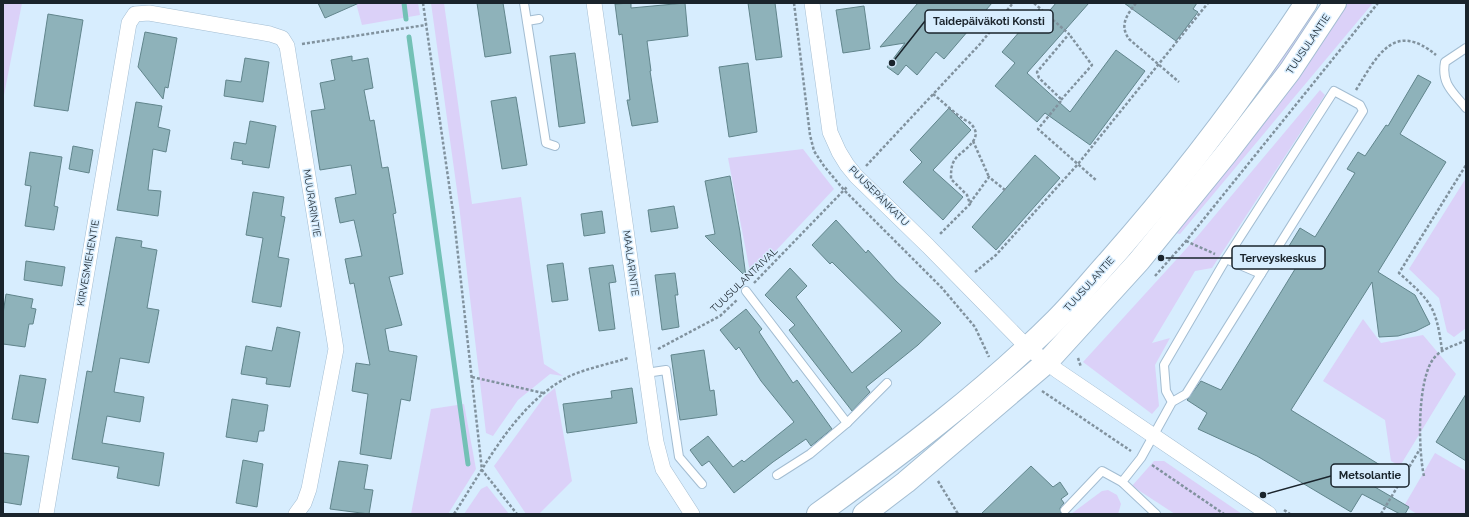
<svg xmlns="http://www.w3.org/2000/svg" width="1469" height="517" font-family="Raleway,sans-serif">
  <style>
    .green { fill: #dbd1f8 }
    .lines { fill: none; stroke-linecap: round; stroke-linejoin: round }
    .stream { stroke: #73c1b6; stroke-width: 5 }
    .building { fill: #8eb2ba; stroke: #61858c }
    .service-casing { stroke: #a3bdd2; stroke-width: 10 }
    .minor-casing { stroke: #a3bdd2; stroke-width: 16 }
    .secondary-casing { stroke: #a3bdd2; stroke-width: 24 }
    .path { stroke: #81929e; stroke-width: 2.5; stroke-dasharray: 3 2; stroke-linecap: butt }
    .service { stroke: #fff; stroke-width: 8 }
    .minor { stroke: #fff; stroke-width: 15 }
    .secondary { stroke: #fff; stroke-width: 22 }
    .labels { text-anchor: middle; dominant-baseline: central; stroke-width: 3; stroke-linejoin: round; paint-order: stroke }
    .street-label { font-size: 10px; fill: #1a242c; stroke: #d7edfe }
    .leader { fill: none; stroke: #1a242c; stroke-width: 1.5 }
    .callout-dot { fill: #1a242c; stroke: #d7edfe; stroke-width: 1.5 }
    .callout { fill: #d7edfe; stroke: #1a242c; stroke-width: 1.5 }
    .callout-label { font-size: 11px; text-anchor: middle; font-weight: bold; fill: #1a242c }
  </style>
  <rect width="100%" height="100%" fill="#d7edfe"/>
  <!-- green -->
  <g class="green">
    <polygon points="3,3 22,3 3,100"/>
    <polygon points="356,3 418,3 420,15 362,25"/>
    <polygon points="431,3 444,3 472,204 521,197 544,364 563,376 550,374 518,400 493,436 486,433 459,205"/>
    <polygon points="1345,3 1373,3 1180,234 1175,233"/>
    <polygon points="1310,9 1315,12 1312,26 1223,152 1218,145"/>
    <polygon points="1320,90 1325,95 1212,268 1195,271 1152,343 1170,338 1155,365 1159,406 1152,414 1083,362 1196,238"/>
    <polygon points="803,149 834,189 751,277 728,158"/>
    <polygon points="1466,178 1466,328 1454,337 1447,332 1439,298 1409,269"/>
    <polygon points="1363,319 1381,343 1423,335 1456,374 1400,466 1391,461 1385,420 1323,381"/>
    <polygon points="555,388 572,481 539,514 526,514 494,466 544,397"/>
    <polygon points="464,404 476,469 448,514 411,514 431,409"/>
    <polygon points="1435,453 1466,471 1466,514 1417,514 1404,506"/>
    <polygon points="1154,461 1164,461 1242,514 1175,514 1132,486"/>
    <polygon points="487,486 509,514 464,514 481,489"/>
    <polygon points="1108,490 1117,495 1121,504 1118,514 1071,514 1102,491"/>
  </g>
  <g class="lines">
    <!-- stream -->
    <g class="stream">
      <polyline points="404,3 406,19"/>
      <polyline points="409,37 468,464"/>
    </g>
  </g>
  <!-- building -->
  <g class="building">
    <polygon points="318,3 359,3 325,18"/>
    <polygon points="477,3 503,3 511,53 485,57"/>
    <polygon points="631,3 631,8 685,3 688,36 647,41 651,71 650,71 658,122 632,126 627,100 630,100 622,34 619,35 615,4"/>
    <polygon points="748,3 775,3 782,57 756,60"/>
    <polygon points="918,3 992,3 944,59 936,52 917,75 906,65 898,75 887,67 905,43 880,47"/>
    <polygon points="1056,3 1089,3 1027,73 1070,112 1116,50 1145,71 1090,145 1045,113 1037,122 995,86 1015,63 1002,52 1039,9 1046,15"/>
    <polygon points="1124,3 1197,3 1193,9 1198,12 1176,41"/>
    <polygon points="864,6 870,49 843,53 836,10"/>
    <polygon points="48,14 83,20 68,111 34,106"/>
    <polygon points="145,32 177,38 168,88 165,87 163,99 138,67"/>
    <polygon points="575,53 585,123 559,127 550,56"/>
    <polygon points="352,56 352,61 368,58 373,88 364,90 370,121 374,120 382,168 388,167 396,213 393,214 403,274 389,277 402,325 385,329 389,351 417,356 410,401 401,399 391,459 360,454 368,394 352,391 356,363 370,365 354,283 350,284 345,259 362,256 354,220 340,223 335,198 356,194 351,165 320,170 311,111 325,109 320,83 335,80 331,60"/>
    <polygon points="245,58 269,62 263,102 224,96 226,80 241,82"/>
    <polygon points="748,63 757,132 729,137 719,67"/>
    <polygon points="1418,75 1431,82 1400,134 1446,162 1378,272 1415,295 1430,324 1416,331 1398,336 1379,337 1372,282 1291,410 1380,465 1368,483 1409,507 1405,514 1400,514 1362,494 1351,512 1257,456 1198,429 1207,413 1187,400 1201,381 1221,390 1300,261 1286,251 1300,228 1315,237 1355,173 1347,169 1358,152 1365,156 1386,125 1388,126"/>
    <polygon points="516,97 527,165 502,169 491,101"/>
    <polygon points="136,102 162,106 158,127 170,130 166,152 153,149 148,190 161,191 158,216 117,210"/>
    <polygon points="949,108 971,130 933,170 963,197 943,220 903,182 922,162 910,150"/>
    <polygon points="250,121 276,126 269,168 242,164 243,161 231,159 234,142 246,144"/>
    <polygon points="73,146 93,150 89,173 69,169"/>
    <polygon points="30,152 62,157 54,206 58,207 54,230 25,226 31,186 25,185"/>
    <polygon points="1035,155 1060,178 996,250 972,227"/>
    <polygon points="730,176 740,232 746,277 705,236 715,234 705,181"/>
    <polygon points="253,192 284,197 281,216 285,217 278,257 289,259 281,307 252,302 263,238 246,235"/>
    <polygon points="674,206 678,228 651,232 648,210"/>
    <polygon points="602,211 605,233 584,236 581,214"/>
    <polygon points="836,220 866,253 868,250 896,281 941,323 918,345 866,387 870,392 852,411 789,330 795,325 765,295 790,268 807,286 796,297 852,373 902,331 832,262 830,264 812,245"/>
    <polygon points="116,237 142,241 141,247 157,250 147,308 159,310 149,363 120,358 114,392 144,397 140,422 107,416 102,443 164,453 159,486 117,478 119,467 72,459 87,371 92,372"/>
    <polygon points="26,261 65,267 62,286 24,280"/>
    <polygon points="563,263 568,300 552,302 547,265"/>
    <polygon points="613,265 616,282 609,283 615,329 599,331 589,268"/>
    <polygon points="675,273 678,295 675,295 679,327 662,330 655,275"/>
    <polygon points="6,294 33,299 31,308 36,309 33,324 29,324 25,347 3,344 3,314"/>
    <polygon points="746,309 762,329 759,332 793,383 797,380 832,429 811,446 806,439 773,462 734,493 709,461 702,466 690,450 708,436 733,467 742,460 744,462 794,422 761,381 739,347 736,350 720,330"/>
    <polygon points="277,327 300,332 290,387 266,384 267,378 241,374 246,346 272,351"/>
    <polygon points="704,350 710,391 714,390 717,415 680,420 671,355"/>
    <polygon points="20,375 46,379 38,423 12,419"/>
    <polygon points="632,388 637,423 567,433 563,404 612,398 611,391"/>
    <polygon points="1466,394 1466,461 1436,442"/>
    <polygon points="232,399 268,405 264,431 259,431 257,442 226,437"/>
    <polygon points="3,453 29,456 21,505 3,502"/>
    <polygon points="243,460 263,464 257,507 236,503"/>
    <polygon points="339,461 368,465 364,489 373,490 369,514 330,509"/>
    <polygon points="1031,466 1053,487 1060,482 1068,494 1061,499 1064,503 1060,508 1061,514 981,514"/>
  </g>
  <g class="lines">
    <defs>
      <g id="service">
        <polyline points="524,3 546,143 555,146"/>
        <polyline points="527,21 539,19"/>
        <path d="M 1466,48 L 1445,62 C 1441,84 1453,92 1466,108"/>
        <polyline points="1226,259 1261,274"/>
        <polyline points="746,291 847,423 887,383"/>
        <polyline points="646,373 666,370 679,457 702,484"/>
        <polyline points="777,475 810,454 847,423"/>
        <polyline points="1065,510 1102,471 1122,482"/>
        <polyline points="1156,514 1122,482 1141,458 1172,402 1186,394 1363,111 1360,105 1334,91 1226,259 1164,365 1166,391 1172,402"/>
      </g>
      <g id="minor">
        <polyline points="594,3 656,442 663,469 692,514"/>
        <polyline points="812,3 830,132 839,152 847,165 856,176 928,246 1027,347 1058,371 1269,514"/>
        <polyline points="46,514 129,23 135,14 149,13 270,34 282,38 287,46 336,349 309,489 304,503 296,514"/>
      </g>
      <g id="secondary">
        <path d="M 818,514 C 901,454 984,392 1056,320 C 1075,301 1091,281 1109,261 C 1181,180 1246,94 1306,3"/>
        <polyline points="864,514 906,482 1047,362 1139,261 1226,154 1290,71 1335,3"/>
      </g>
    </defs>
    <!-- service casing -->
    <use href="#service" class="service-casing"/>
    <!-- minor casing -->
    <use href="#minor" class="minor-casing"/>
    <!-- secondary casing -->
    <use href="#secondary" class="secondary-casing"/>
    <!-- path -->
    <g class="path">
      <polyline points="423,3 454,219 482,470 517,514"/>
      <polyline points="794,3 810,135 814,151 824,166 844,190 942,288 975,327 989,357"/>
      <polyline points="1034,3 1069,34 1037,72 1039,78 1060,98 1061,101 1038,129 1097,181"/>
      <path d="M 1136,3 C 1127,15 1119,25 1129,39 L 1179,82"/>
      <polyline points="302,44 426,25"/>
      <path d="M 1356,90 C 1377,56 1394,20 1436,55"/>
      <path d="M 933,94 C 943,102 952,111 962,118 C 964,120 968,121 970,123 C 986,138 964,149 956,158 C 951,164 951,171 951,179 L 967,195 L 970,204 L 939,235"/>
      <polyline points="1061,100 1092,65 1069,34"/>
      <polyline points="973,141 989,177"/>
      <polyline points="866,166 980,44 1013,3"/>
      <polyline points="970,203 989,177 1005,190"/>
      <polyline points="1186,241 1215,254"/>
      <polyline points="975,272 996,255 1078,164 1208,3"/>
      <polyline points="1155,276 1186,241 1378,3"/>
      <polyline points="754,283 847,187"/>
      <polyline points="658,349 720,316 738,299"/>
      <path d="M 1442,350 C 1436,307 1432,302 1399,273 L 1466,165"/>
      <polyline points="1078,358 1081,367"/>
      <polyline points="472,377 543,393"/>
      <polyline points="1042,391 1131,451"/>
      <polyline points="1152,465 1224,514"/>
      <path d="M 1424,476 C 1418,450 1417,379 1434,358 C 1442,348 1455,346 1466,340"/>
      <polyline points="938,481 958,514"/>
      <polyline points="1284,510 1290,514"/>
      <path d="M 454,514 C 486,465 516,403 570,376 C 588,368 609,364 628,358"/>
      <polyline points="1381,514 1420,449"/>
    </g>
    <!-- service -->
    <use href="#service" class="service"/>
    <!-- minor -->
    <use href="#minor" class="minor"/>
    <!-- secondary -->
    <use href="#secondary" class="secondary"/>
  </g>
  <g class="labels">
    <!-- street labels -->
    <g class="street-label">
      <text transform="translate(1308 44) rotate(-56)">TUUSULANTIE</text>
      <text transform="translate(879 196) rotate(45)">PUUSEPÄNKATU</text>
      <text transform="translate(312 203) rotate(81)">MUURARINTIE</text>
      <text transform="translate(88 263) rotate(-80)">KIRVESMIEHENTIE</text>
      <text transform="translate(631 263) rotate(82)">MAALARINTIE</text>
      <text transform="translate(744 280) rotate(-44)">TUUSULANTAIVAL</text>
      <text transform="translate(1089 284) rotate(-48)">TUUSULANTIE</text>
    </g>
  </g>
  <!-- callouts -->
  <path class="leader" d="M892 63L925 21M1161 258L1232 258M1263 495L1331 476"/>
  <g class="callout-dot">
    <circle cx="892" cy="63" r="4"/>
    <circle cx="1161" cy="258" r="4"/>
    <circle cx="1263" cy="495" r="4"/>
  </g>
  <g class="callout">
    <rect x="925" y="10" width="128" height="23" rx="4"/>
    <rect x="1232" y="246" width="93" height="23" rx="4"/>
    <rect x="1331" y="464" width="78" height="23" rx="4"/>
  </g>
  <g class="callout-label">
    <text x="989" y="25">Taidepäiväkoti Konsti</text>
    <text x="1278" y="262">Terveyskeskus</text>
    <text x="1370" y="479">Metsolantie</text>
  </g>
  <!-- border -->
  <rect width="1469" height="517" fill="none" stroke="#1a242c" stroke-width="8"/>
</svg>
